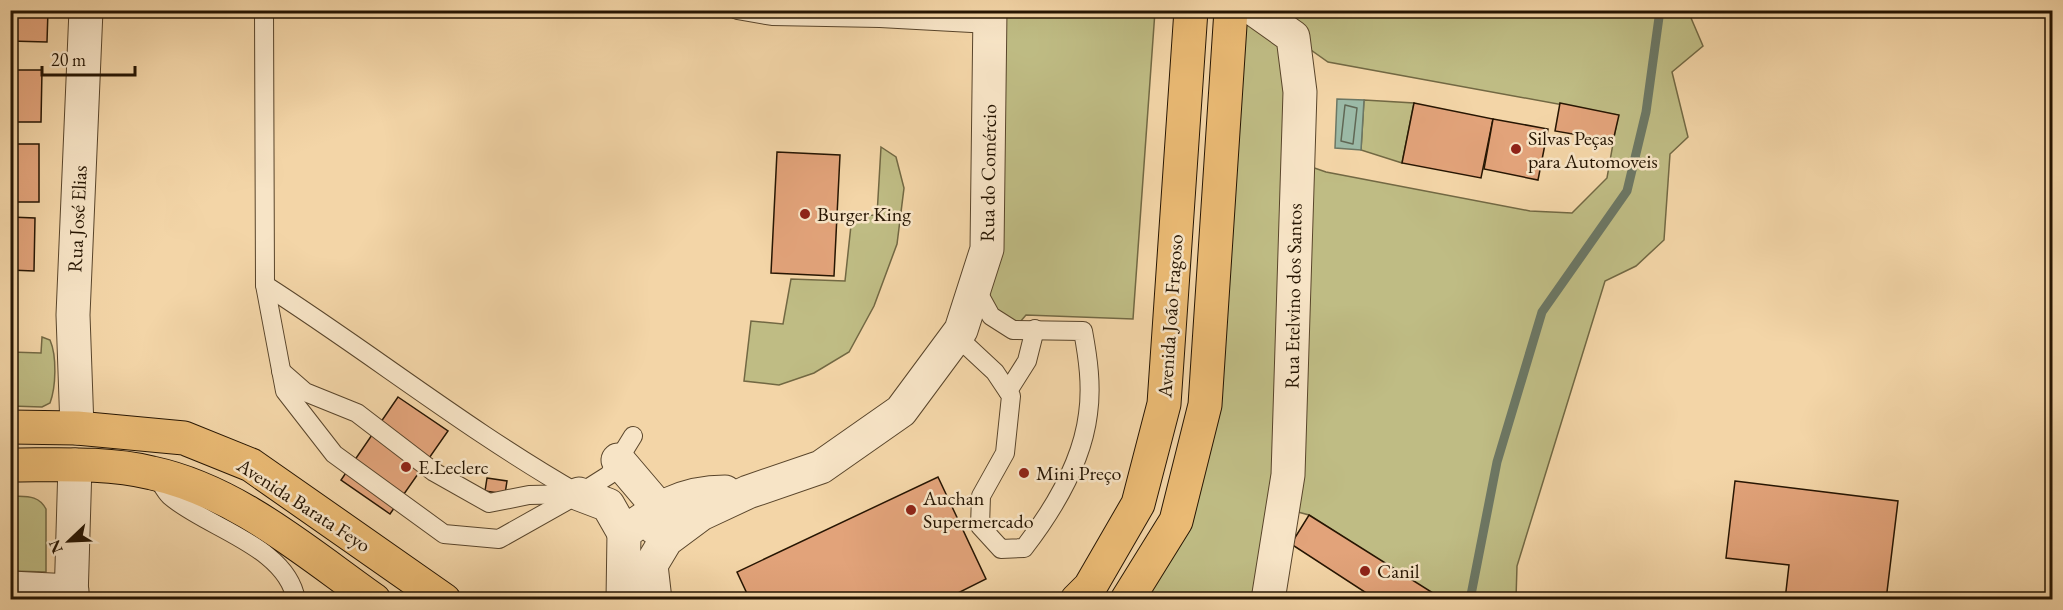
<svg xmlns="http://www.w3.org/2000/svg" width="2063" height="610" font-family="'EB Garamond',serif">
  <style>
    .green { fill: #bfbc84; stroke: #726843; stroke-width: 1.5; fill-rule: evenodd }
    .water { fill: #9bb9a6; stroke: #6c7764; stroke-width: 1.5 }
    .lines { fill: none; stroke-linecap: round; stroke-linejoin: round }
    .shore { stroke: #606754; stroke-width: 1.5 }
    .stream { stroke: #6c7764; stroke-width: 9 }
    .building { fill: #e2a37a; stroke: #261502; stroke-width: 1.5 }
    .lane-casing { stroke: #59452b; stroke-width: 20 }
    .street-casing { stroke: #59452b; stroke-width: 35 }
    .primary-casing { stroke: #261502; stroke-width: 35 }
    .lane { stroke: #f7e4c6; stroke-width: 18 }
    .street { stroke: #f7e4c6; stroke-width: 33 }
    .primary { stroke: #eaba74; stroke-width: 33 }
    .poi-dot { fill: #8f2418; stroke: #f7e4c6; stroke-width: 2 }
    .labels { text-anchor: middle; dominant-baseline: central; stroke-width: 5; stroke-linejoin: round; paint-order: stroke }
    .poi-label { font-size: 20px; fill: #261502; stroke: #f7e4c6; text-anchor: start }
    .street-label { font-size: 20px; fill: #261502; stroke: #f7e4c6 }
  </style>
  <rect width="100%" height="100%" fill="#f3d5a7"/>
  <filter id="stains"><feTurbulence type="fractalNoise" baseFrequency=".00333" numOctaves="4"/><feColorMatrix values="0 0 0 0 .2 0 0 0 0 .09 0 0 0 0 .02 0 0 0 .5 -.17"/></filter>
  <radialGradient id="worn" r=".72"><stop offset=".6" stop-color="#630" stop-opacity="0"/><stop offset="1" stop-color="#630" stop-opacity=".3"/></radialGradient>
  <!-- green -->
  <g class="green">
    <polygon points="759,11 1155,11 1133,319 1026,315 1013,330 975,287 990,24"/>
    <path d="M 1231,11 L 1688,11 L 1703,46 L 1672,72 L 1688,137 L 1670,154 L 1664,240 L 1636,266 L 1605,281 L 1517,566 L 1516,599 L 1440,599 L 1309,515 L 1283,508 L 1268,599 L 1127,600 L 1176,521 ZM 1294,38 L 1328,62 L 1618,115 L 1607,178 L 1572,213 L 1530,211 L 1326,172 L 1297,162 Z"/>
    <polygon points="1364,100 1414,103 1402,163 1361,150"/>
    <polygon points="881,147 896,157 904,188 897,244 874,306 849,352 814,373 779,385 744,381 751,321 783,324 791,279 845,281 852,216 877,215"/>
    <path d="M 42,337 L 50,340 C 57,356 56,387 50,403 L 42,407 L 11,406 L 11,352 L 41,353 Z"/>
    <path d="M 11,496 C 25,497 38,494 46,509 L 46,572 L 11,571 Z"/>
  </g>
  <!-- water -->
  <polygon class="water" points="1337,99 1364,100 1361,150 1335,148"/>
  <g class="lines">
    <!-- shore -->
    <polygon class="shore" points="1345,105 1357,108 1353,144 1341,141"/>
    <!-- stream -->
    <polyline class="stream" points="1470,600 1497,462 1542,312 1627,191 1646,112 1660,10"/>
  </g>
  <!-- building -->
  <g class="building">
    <polygon points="10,10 48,10 47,42 10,41"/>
    <polygon points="10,70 42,70 41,122 10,122"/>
    <polygon points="1414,103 1493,119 1481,178 1402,163"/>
    <polygon points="1560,103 1619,115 1613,141 1555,131"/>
    <polygon points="1493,119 1548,129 1538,180 1484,169"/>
    <rect x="10" y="144" width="29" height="58"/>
    <polygon points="777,152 840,155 834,276 771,273"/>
    <polygon points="10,217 35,218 34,271 10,270"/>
    <polygon points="398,397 448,431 390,514 341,480"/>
    <polygon points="938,477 986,579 944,600 750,600 737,572"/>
    <polygon points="487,478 507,481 505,494 485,491"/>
    <polygon points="1735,481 1898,501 1886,600 1785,600 1789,565 1726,558"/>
    <polygon points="1309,515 1441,598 1440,600 1377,600 1291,544"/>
  </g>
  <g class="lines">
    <defs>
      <g id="lane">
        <polyline points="264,10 265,285 285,391 334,454 444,534 499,539 579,494"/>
        <polyline points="737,10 772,16 880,18 990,24"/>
        <path d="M 265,285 C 371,353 470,432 579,494 L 609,475 L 633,436"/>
        <path d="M 947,348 L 966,345 L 995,372 L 1011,396 L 1005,453 L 981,496 L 980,526 L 1001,549 L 1024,548 C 1054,509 1082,463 1088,414 C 1092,386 1088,358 1083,331 L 1013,330 L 991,316 L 975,287"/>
        <polyline points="281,371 305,392 357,413 434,472 489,503 529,495 577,494"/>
        <polyline points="1008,391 1027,361 1035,329"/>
        <path d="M 157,477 C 161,483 165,491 170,496 C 207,528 287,546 296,600"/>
      </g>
      <g id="street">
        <polyline points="1255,10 1293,37 1300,92 1288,475 1268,600"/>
        <polyline points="77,428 73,315 86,10"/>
        <polyline points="618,460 658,507 655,528"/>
        <polyline points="579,494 608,505 624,533"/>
        <polyline points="10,588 72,591"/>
        <polyline points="71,600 75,465"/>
        <path d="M 623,600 L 624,533 C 657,508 683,492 725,492"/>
        <polyline points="655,600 651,565 666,540 701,514 748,492 821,467 901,411 961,330 987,249 990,10"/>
      </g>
      <g id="primary">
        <polyline points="10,427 77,428 184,438 251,465 444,600"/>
        <path d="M 10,465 C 58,465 106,462 152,473 C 236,491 306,552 374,600"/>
        <polyline points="1077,600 1090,587 1138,504 1164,404 1191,10"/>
        <polyline points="1127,600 1176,521 1205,405 1231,10"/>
      </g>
    </defs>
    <!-- lane casing -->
    <use href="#lane" class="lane-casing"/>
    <!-- street casing -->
    <use href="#street" class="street-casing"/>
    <!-- primary casing -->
    <use href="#primary" class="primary-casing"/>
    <!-- lane -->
    <use href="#lane" class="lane"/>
    <!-- street -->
    <use href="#street" class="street"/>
    <!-- primary -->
    <use href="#primary" class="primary"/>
  </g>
  <!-- markers -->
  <g class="poi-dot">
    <circle cx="1516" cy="149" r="6"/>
    <circle cx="805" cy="214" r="6"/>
    <circle cx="406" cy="467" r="6"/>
    <circle cx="1024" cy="473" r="6"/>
    <circle cx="911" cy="510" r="6"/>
    <circle cx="1365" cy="571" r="6"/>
  </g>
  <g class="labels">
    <!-- poi labels -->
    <g class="poi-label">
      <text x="1528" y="138">Silvas Peças<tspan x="1528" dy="23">para Automoveis</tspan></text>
      <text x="817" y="214">Burger King</text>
      <text x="418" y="467">E.Leclerc</text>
      <text x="1036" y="473">Mini Preço</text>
      <text x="923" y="498">Auchan<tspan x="923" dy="23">Supermercado</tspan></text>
      <text x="1377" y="571">Canil</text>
    </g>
    <!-- street labels -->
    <g class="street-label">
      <text transform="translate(988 173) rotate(-89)">Rua do Comércio</text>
      <text transform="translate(77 219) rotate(-87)">Rua José Elias</text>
      <text transform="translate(1293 296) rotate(-89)">Rua Etelvino dos Santos</text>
      <text transform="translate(1170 316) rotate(-86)">Avenida João Fragoso</text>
      <text transform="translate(304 505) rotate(33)">Avenida Barata Feyo</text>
    </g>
  </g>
  <!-- margin -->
  <rect width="2063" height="610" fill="none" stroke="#f3d5a7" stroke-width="36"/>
  <rect x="12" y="12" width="2039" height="586" fill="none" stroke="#261502" stroke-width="3"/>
  <rect x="18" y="18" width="2027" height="574" fill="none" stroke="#261502" stroke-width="1.5"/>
  <!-- north arrow -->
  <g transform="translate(69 541) rotate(247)" stroke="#f7e4c6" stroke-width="4.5" paint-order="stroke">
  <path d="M0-4.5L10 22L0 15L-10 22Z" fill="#261502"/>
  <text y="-9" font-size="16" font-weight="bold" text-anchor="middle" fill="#261502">N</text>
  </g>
  <!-- scale -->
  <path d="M42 66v9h93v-9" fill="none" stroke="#261502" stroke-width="3"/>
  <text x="51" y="66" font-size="18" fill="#261502" stroke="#f7e4c6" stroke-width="4.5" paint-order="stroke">20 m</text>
  <rect width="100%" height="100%" filter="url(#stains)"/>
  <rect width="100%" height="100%" fill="url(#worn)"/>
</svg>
